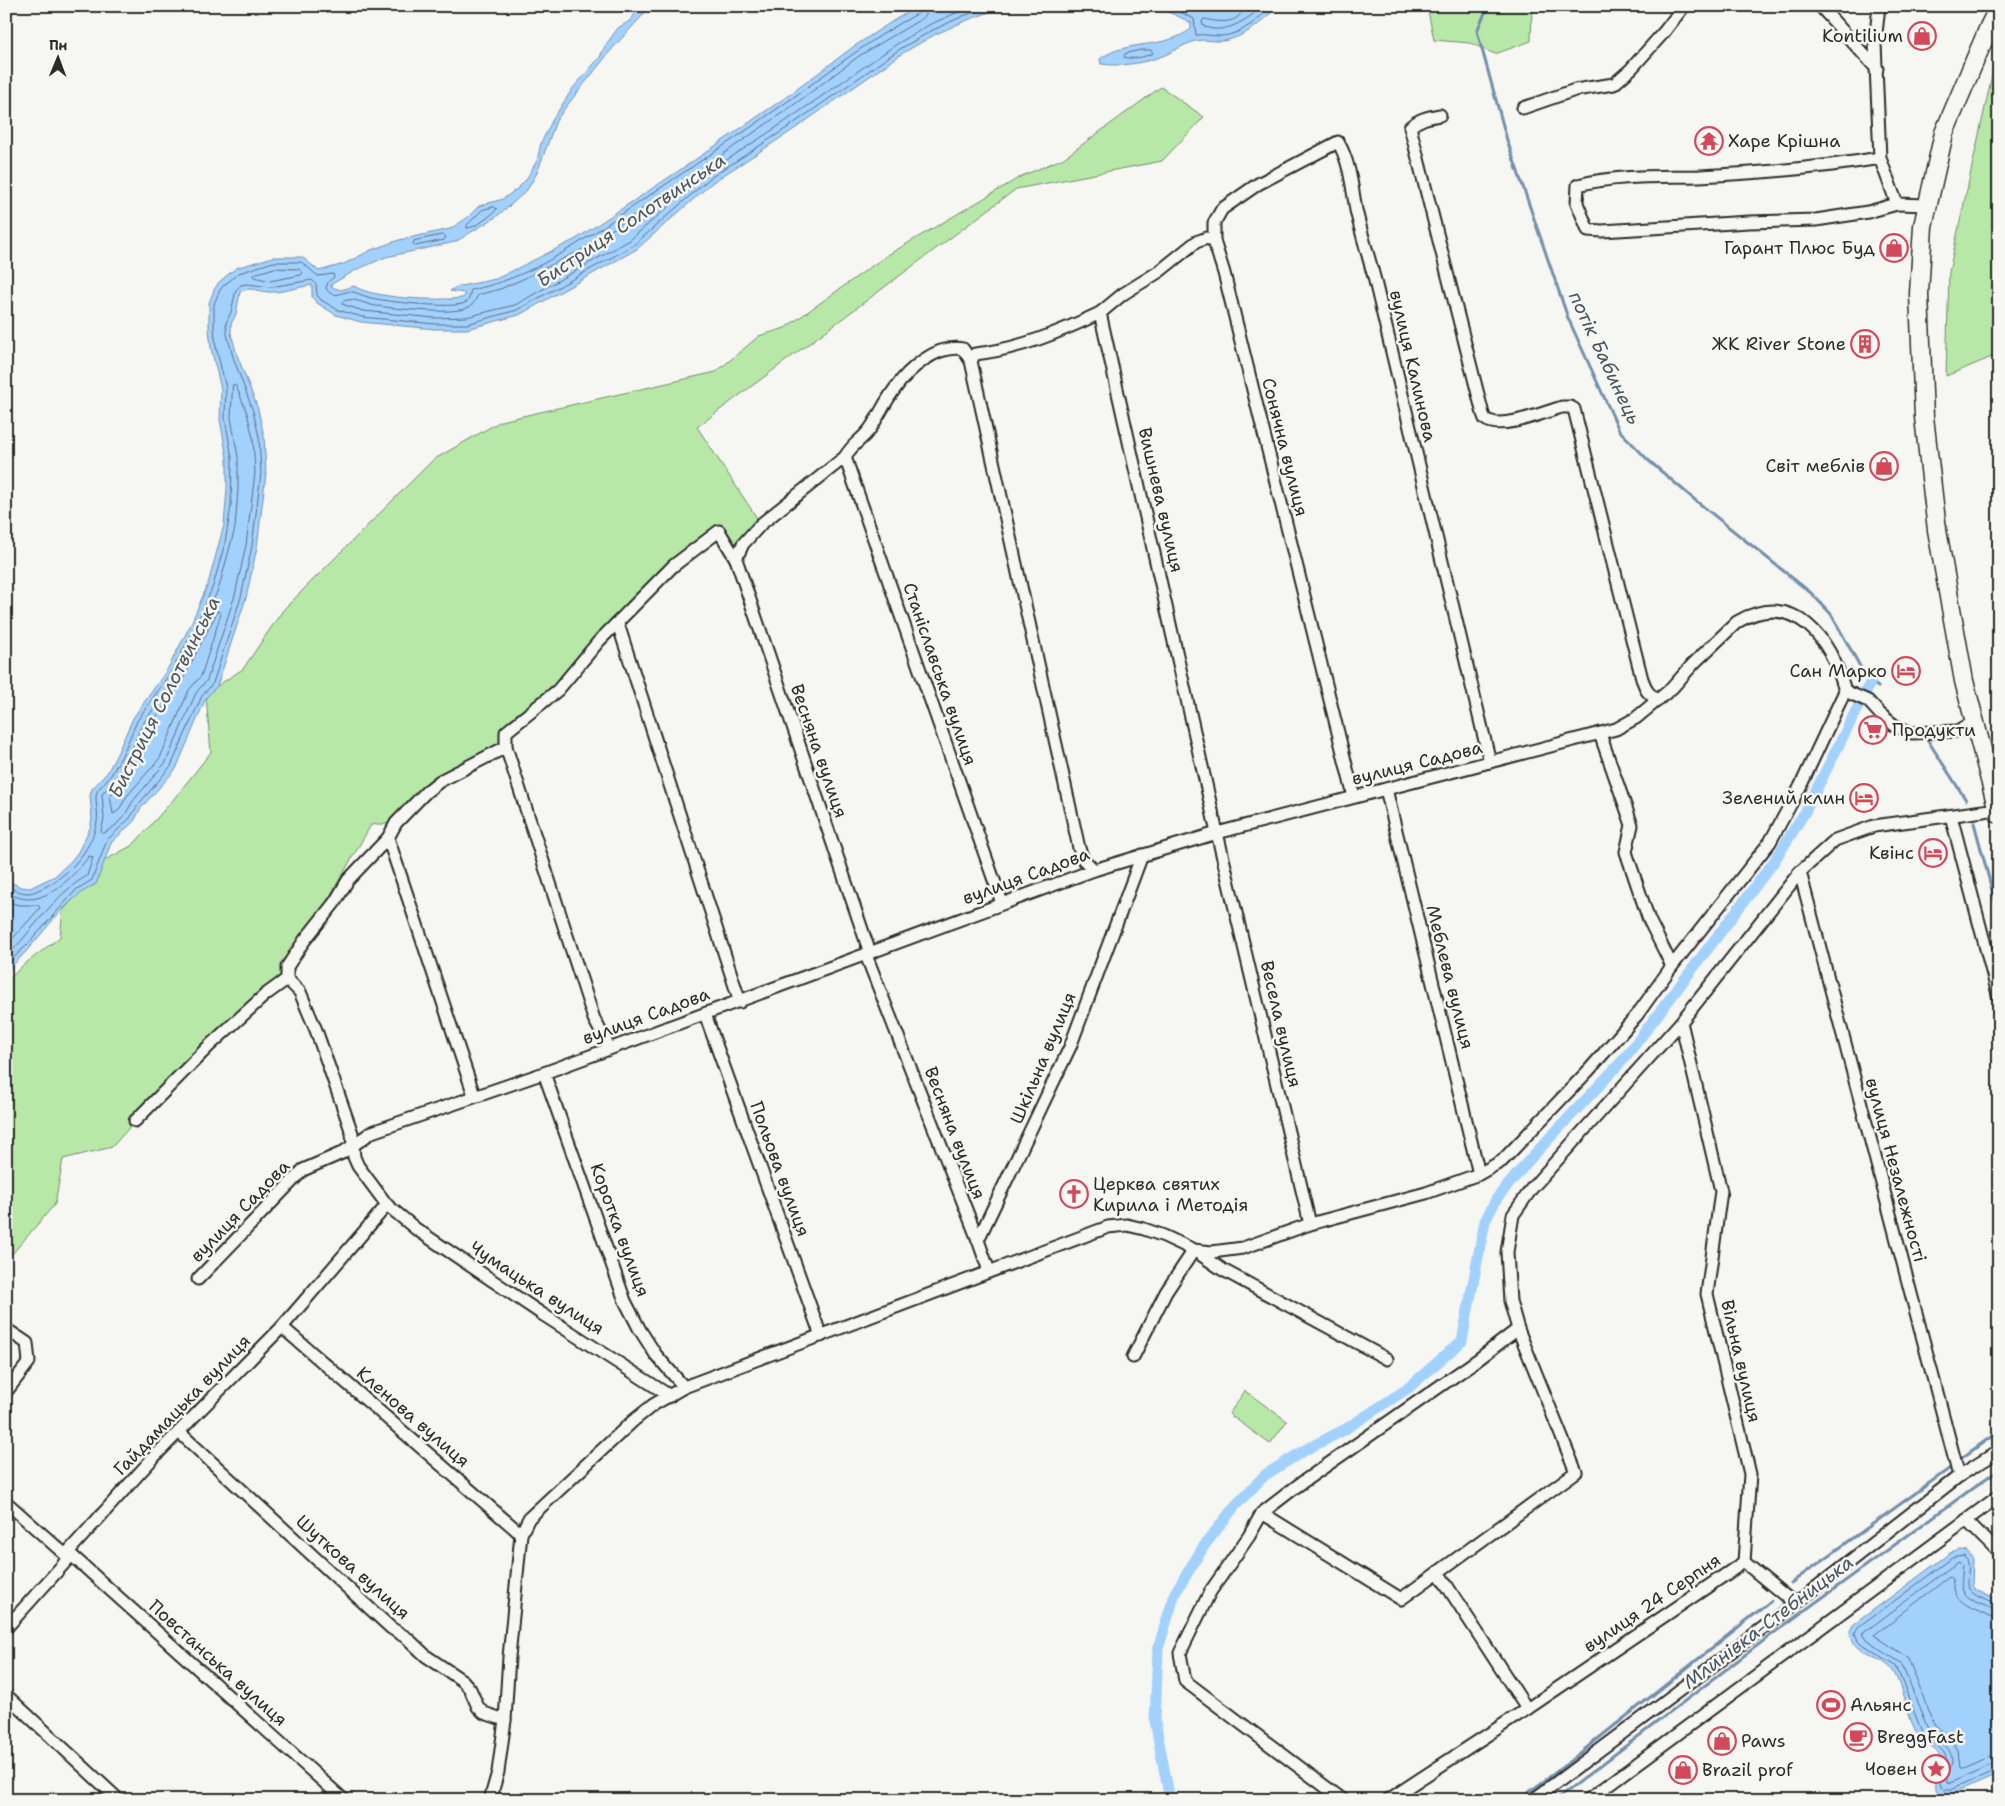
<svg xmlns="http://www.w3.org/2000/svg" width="2005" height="1806" font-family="'Shantell Sans',sans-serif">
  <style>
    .green { fill: #b8e8a8; stroke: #728a6a }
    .water { fill: #a3d1fe; stroke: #738faa }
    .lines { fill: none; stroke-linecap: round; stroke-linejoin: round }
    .shore { stroke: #5b6d7f; stroke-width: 1 }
    .stream { stroke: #738faa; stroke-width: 3 }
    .canal { stroke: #a3d1fe; stroke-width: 11 }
    .street-casing { stroke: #2b2b2b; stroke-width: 15 }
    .primary-casing { stroke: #2b2b2b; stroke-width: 21 }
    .street { stroke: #f6f6f2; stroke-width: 11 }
    .primary { stroke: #f6f6f2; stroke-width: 18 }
    .labels { text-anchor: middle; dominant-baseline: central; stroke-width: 5; stroke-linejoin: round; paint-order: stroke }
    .poi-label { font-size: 18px; fill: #2b2b2b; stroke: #f6f6f2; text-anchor: end }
    .street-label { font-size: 18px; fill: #2b2b2b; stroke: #f6f6f2 }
    .water-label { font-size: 19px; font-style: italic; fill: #495460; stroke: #f6f6f2 }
  </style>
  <rect width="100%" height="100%" fill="#f6f6f2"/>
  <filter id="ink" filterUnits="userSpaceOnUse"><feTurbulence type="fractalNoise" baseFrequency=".02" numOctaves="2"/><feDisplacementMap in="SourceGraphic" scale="10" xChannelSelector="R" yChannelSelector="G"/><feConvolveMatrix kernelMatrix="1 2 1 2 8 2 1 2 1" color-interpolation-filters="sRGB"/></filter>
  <g filter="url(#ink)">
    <!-- green -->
    <g class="green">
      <polygon points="1427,6 1532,6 1531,41 1495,54 1470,43 1434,40"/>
      <polygon points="1994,66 1999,69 1999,354 1946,376 1949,272"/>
      <polygon points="1161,87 1204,117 1162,161 1016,189 697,427 761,524 736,559 719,531 696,547 575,667 506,732 506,747 440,781 396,823 371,825 304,941 287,979 135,1121 112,1147 63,1159 55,1204 6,1261 6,983 21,967 60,937 63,910 80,892 96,884 105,858 107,859 133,845 173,800 211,752 206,697 217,686 243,669 283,610 433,460 501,421 716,372 759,336 785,328 886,256 1022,176 1064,158"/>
      <polygon points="1245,1391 1287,1421 1270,1444 1229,1414"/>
    </g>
    <!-- water -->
    <g class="water">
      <path d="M 640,6 L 647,6 L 643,15 L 612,49 L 565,108 L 556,121 L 537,173 L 527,190 L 514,202 L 496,217 L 455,242 L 386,257 L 356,270 L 332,284 L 331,287 L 341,290 L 354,286 C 374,299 438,301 462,298 L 465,296 L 464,293 L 450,291 L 456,287 L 496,279 L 576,239 L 689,164 L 789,95 L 853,47 L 899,17 L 921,6 L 1016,6 L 998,9 L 965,21 L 934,35 L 903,53 L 790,132 L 713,182 L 637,249 L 519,315 L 467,329 L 435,329 L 361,322 L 336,315 L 317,303 L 312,297 L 312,285 C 298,287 281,293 268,292 C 258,291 248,286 240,292 L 236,314 L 231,324 L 231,333 L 237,355 L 258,409 L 264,436 L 266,473 L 257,547 L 246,598 L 217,686 L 206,698 L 176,769 L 141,808 L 134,821 L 111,843 L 96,884 C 59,902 38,945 6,971 L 6,880 L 21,887 L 30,888 L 36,885 L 55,876 L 71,861 L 78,852 L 90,828 L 92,819 L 90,795 L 92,789 L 107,773 L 117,754 L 133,718 L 167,670 L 190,626 L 208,584 L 224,525 L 227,489 L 227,458 L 220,419 L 221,389 L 211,348 L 209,329 L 209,303 L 214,290 L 219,282 L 236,268 L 273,257 L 302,257 L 319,271 L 344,264 L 371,250 L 399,240 L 450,229 L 467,218 L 479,206 L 503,199 L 518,188 L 525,181 L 537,161 L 541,143 L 553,119 L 573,88 L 600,57 L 605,46 L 618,28 L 631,20 Z"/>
      <path d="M 1148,6 L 1195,6 L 1217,10 L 1226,10 L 1239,6 L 1277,6 C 1264,22 1243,38 1223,41 C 1212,42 1203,38 1192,42 C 1183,45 1174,51 1165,55 C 1146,63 1121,67 1101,64 L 1100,59 C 1126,39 1164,50 1191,29 L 1191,23 C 1177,15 1164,10 1148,6 Z"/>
      <path d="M 1961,1550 L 1967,1551 L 1973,1559 L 1972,1586 L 1976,1590 L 1999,1601 L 1999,1774 L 1954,1794 C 1922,1799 1942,1770 1941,1759 C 1940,1756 1938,1752 1935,1750 C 1932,1747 1928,1746 1925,1744 C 1909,1730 1904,1689 1893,1671 C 1883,1655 1853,1658 1850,1631 L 1853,1625 L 1950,1553 Z"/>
    </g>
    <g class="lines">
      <!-- shore -->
      <g class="shore">
        <path d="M 928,6 L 927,13 L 923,18 L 859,56 L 795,104 L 696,173 L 583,249 L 523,279 L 500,289 L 478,295 C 475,300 474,304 469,307 C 455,316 394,308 376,306 C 364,304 354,297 343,301 L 342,304 L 363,311 L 435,318 L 466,317 L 515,305 L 630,240 L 707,173 L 783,123 L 897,44 L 929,25 L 972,6"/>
        <path d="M 1168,6 L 1194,19 L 1196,35 C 1204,34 1212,36 1220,36 C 1238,36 1260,20 1270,6"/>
        <path d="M 1243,6 C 1241,26 1218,22 1204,19 L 1202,21 L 1203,26 C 1224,36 1247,20 1263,6"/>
        <path d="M 1141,50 L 1151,50 L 1153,53 C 1145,57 1132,60 1124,57 L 1125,54 Z"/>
        <path d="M 494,207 L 497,209 C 491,216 475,228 467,228 L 467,225 L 482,210 Z"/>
        <polygon points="443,235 446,237 444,240 415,246 413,244 414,241"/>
        <polygon points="275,268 299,269 303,273 301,275 270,281 254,277 255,274"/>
        <polygon points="233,385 236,386 247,413 253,438 255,473 246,545 235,595 207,680 196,693 166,762 133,801 125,815 116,825 103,834 101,831 104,819 102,794 116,779 128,759 142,725 177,676 200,631 219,587 235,528 238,490 238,457 231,418"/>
        <polygon points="218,611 221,614 201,676 189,690 160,758 127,796 119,810 113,814 110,796 121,785 134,764 148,729 183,679"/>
        <path d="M 6,886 C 13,889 20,893 28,893 C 33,893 38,890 43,888 C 69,875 91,851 97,822 C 99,811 94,801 97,791 L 111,775 L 122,756 L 137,721 L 171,672 L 195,628 L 213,586 L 225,543 L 231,506 L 232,458 L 225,418 L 226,388 L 216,347 L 214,328 L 214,304 L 219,292 L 223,286 L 239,273 L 273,262 L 301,262 L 318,276 L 333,274 L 334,277 L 328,282 L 326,288 C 333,302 344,289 353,292 C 361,294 368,298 376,299 C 391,302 452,309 465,303 C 471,300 469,294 471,290 C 528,279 578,244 625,212 C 680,174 737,138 791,99 C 833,69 873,37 919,13 L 922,6"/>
        <path d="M 6,893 C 14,896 21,899 29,899 C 51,899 77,873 89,856 L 93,857 L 87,876 C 54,894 33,931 6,957"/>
        <polyline points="6,901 19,905 38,905 40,908 6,946"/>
        <polyline points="6,965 28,944 77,889 92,880 107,840 130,818 138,805 171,766 202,696 213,683 241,597 252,546 261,473 259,437 253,411 233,357 227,334 226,323 231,312 236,290 241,285 248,284 270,287 312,280 316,284 317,295 321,300 338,310 362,317 435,324 467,324 517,310 634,245 710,178 787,128 900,49 931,31 963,16 992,6"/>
        <path d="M 1999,1604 C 1993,1604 1989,1601 1984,1599 C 1952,1586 1977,1574 1965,1556 L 1952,1558 L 1858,1628 L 1855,1633 L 1858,1641 L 1863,1646 L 1896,1666 L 1922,1732 C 1929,1741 1944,1747 1946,1758 C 1947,1770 1936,1778 1944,1789 L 1953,1789 L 1999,1770"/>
        <path d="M 1999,1611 C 1993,1610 1989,1607 1984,1605 C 1960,1596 1959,1589 1962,1565 L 1959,1562 L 1955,1564 L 1862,1634 L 1867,1641 L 1901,1663 L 1928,1729 C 1936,1741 1953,1745 1952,1763 C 1951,1770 1947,1776 1948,1782 L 1951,1783 L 1993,1764 L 1999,1763"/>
        <path d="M 1999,1618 C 1992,1618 1989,1616 1983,1613 C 1964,1604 1955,1602 1952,1579 L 1949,1577 L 1874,1635 L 1908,1658 L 1934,1725 L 1949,1737 L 1958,1750 L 1960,1769 L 1963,1769 L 1990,1757 L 1999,1756"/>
      </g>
      <!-- stream -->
      <g class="stream">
        <polyline points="1488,6 1477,31 1507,140 1568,318 1619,430 1648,460 1695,500 1811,593 1831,614 1867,679 1878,687"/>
        <polyline points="1927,739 1966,800"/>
        <polyline points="1974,823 1999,916"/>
        <polyline points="1959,1460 1999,1431"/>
        <polyline points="1791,1583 1953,1466"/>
        <polyline points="1518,1800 1555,1773 1771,1601"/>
        <polyline points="1555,1800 1775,1632 1999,1469"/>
      </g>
      <!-- canal -->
      <polyline class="canal" points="1170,1800 1155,1721 1158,1649 1175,1593 1204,1546 1235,1506 1265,1475 1305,1450 1344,1430 1407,1389 1462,1341 1485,1221 1497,1198 1530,1159 1624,1059 1773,863 1805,812 1871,681"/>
      <defs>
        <g id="street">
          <polyline points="1820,6 1877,69"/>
          <polyline points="1879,6 1875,43 1880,158 1897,204 1927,205"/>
          <polyline points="1523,108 1575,90 1614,84 1631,69 1664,32 1684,6"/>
          <path d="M 1440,115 C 1428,117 1419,119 1410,127 L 1483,414 L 1485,419 C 1501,431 1544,412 1562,407 L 1570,407 L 1574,409 L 1642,679 L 1647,691 L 1657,701"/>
          <path d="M 1880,158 C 1821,168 1759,173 1699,176 C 1659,177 1617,175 1578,185 L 1577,203 L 1588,230 L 1602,231 L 1749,222 L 1816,220 L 1868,212 L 1897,204"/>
          <path d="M 1214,241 L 1214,223 L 1222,209 L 1258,184 L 1338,142 C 1350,162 1352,187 1356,210 C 1361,232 1368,255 1374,277 L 1490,762"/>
          <polyline points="1100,313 1123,294 1160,271 1196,242 1207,238 1214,241 1224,273 1354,797"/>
          <path d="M 971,361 L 975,354 C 1020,349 1060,332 1100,313 L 1217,833 L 1310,1224"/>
          <polyline points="845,457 1002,903"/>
          <polyline points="736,559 870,953"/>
          <polyline points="618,624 740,1002"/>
          <polyline points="1600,734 1632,825 1626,852 1649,920 1672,966"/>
          <polyline points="506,747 594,1019 609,1047"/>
          <polyline points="1386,789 1479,1174"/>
          <polyline points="1951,816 1999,998"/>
          <polyline points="388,838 474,1095"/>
          <polyline points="1800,872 1959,1476"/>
          <polyline points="866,955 978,1240"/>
          <polyline points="705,1014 821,1336"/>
          <polyline points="1681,1022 1721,1191 1707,1294 1750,1474 1744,1562"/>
          <polyline points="544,1073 625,1301 640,1330 656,1355 684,1387"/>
          <polyline points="135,1121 209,1046 265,995 287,979"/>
          <polyline points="989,1271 978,1240 1070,1047 1142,855"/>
          <path d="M 198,1279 L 303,1170 L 342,1153 L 372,1132 L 544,1073 L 1094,870 L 1217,833 L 1616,729 L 1636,718 L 1672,688 L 1694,663 L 1737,622 C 1795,588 1831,640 1845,691 L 1868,701 L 1880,714 L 1894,725 L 1912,733 L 1958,731 L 1974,722"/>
          <polyline points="282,1327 521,1534"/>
          <polyline points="6,1329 27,1343 29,1362 6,1392"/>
          <polyline points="1133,1357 1166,1292 1194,1250 1223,1270 1387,1359"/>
          <path d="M 670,1396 L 542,1314 L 416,1229 L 387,1205 L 358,1166 L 354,1157 L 352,1133 L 316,1030 L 300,992 L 287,979 L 287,967 L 304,941 L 335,902 L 348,880 L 388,838 L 396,823 L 426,792 L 440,781 L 506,747 L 506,732 L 558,690 L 599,641 L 673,566 L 719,531 L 736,559 L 743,544 L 761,524 L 845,457 C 853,443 861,441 870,429 C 879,416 885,402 894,390 C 908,369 937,344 963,349 L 971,361 L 1079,848 L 1083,859 L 1094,870"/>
          <polyline points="179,1432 391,1628 407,1638 426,1656 463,1681 470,1689 478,1707 484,1713 505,1720"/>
          <polyline points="6,1502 69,1558"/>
          <polyline points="1262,1513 1401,1599 1576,1472 1518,1329 1510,1301 1507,1252 1513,1215 1532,1188 1681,1022 1800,872 1835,840 1874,826 1998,809"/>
          <polyline points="1966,1520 1999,1553"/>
          <polyline points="68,1552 344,1800"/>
          <polyline points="1438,1572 1527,1709"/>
          <polyline points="6,1628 69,1558 68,1552 153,1458 282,1327 387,1205"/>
          <polyline points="6,1695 119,1800"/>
          <polyline points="490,1800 498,1772 505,1720 509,1657 521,1534 529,1518 633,1421 653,1405 684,1387 1108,1227 1127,1225 1144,1229 1164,1236 1194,1250 1212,1252 1243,1248 1310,1224 1426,1193 1479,1174 1502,1161 1589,1070 1637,1015 1672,966 1770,842 1800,787 1845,691"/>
          <polyline points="1343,1800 1185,1681 1180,1653 1210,1592 1249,1536 1262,1513 1297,1486 1476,1361 1518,1329"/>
          <polyline points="1388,1800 1527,1709 1744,1562 1795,1604 1959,1476 1999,1451"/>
          <polyline points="1533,1800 1795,1604"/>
          <polyline points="1588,1800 1999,1496"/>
        </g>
        <polyline id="primary" points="1999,7 1989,27 1944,133 1923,226 1919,294 1924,417 1937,530 1964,681 1999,814"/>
      </defs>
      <!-- street casing -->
      <use href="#street" class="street-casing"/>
      <!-- primary casing -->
      <use href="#primary" class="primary-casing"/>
      <!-- street -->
      <use href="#street" class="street"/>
      <!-- primary -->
      <use href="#primary" class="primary"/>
    </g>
  </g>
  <!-- icons -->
  <defs>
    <symbol id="shop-ring" viewBox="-11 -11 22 22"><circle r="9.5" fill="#f6f6f2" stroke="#d1495b" stroke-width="1.5"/><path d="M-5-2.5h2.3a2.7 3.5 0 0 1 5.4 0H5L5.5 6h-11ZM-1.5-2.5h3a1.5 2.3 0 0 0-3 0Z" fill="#d1495b"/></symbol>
    <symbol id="temple-ring" viewBox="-11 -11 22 22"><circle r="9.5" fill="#f6f6f2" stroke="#d1495b" stroke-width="1.5"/><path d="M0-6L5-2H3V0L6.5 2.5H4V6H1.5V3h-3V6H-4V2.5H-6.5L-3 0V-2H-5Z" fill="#d1495b"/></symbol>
    <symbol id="building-ring" viewBox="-11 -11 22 22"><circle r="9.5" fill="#f6f6f2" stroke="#d1495b" stroke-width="1.5"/><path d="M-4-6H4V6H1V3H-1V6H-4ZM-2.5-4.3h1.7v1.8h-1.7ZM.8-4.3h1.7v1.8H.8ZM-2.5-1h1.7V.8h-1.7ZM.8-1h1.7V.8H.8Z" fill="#d1495b"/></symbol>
    <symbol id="hotel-ring" viewBox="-11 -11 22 22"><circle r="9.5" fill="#f6f6f2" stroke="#d1495b" stroke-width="1.5"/><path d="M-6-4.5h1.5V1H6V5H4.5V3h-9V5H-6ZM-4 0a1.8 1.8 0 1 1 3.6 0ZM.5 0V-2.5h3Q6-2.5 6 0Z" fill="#d1495b"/></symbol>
    <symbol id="supermarket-ring" viewBox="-11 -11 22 22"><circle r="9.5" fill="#f6f6f2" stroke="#d1495b" stroke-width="1.5"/><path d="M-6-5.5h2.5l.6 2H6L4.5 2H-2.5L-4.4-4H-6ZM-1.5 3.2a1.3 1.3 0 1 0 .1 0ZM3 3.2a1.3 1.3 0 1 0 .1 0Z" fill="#d1495b"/></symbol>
    <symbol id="church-ring" viewBox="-11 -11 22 22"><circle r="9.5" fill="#f6f6f2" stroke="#d1495b" stroke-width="1.5"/><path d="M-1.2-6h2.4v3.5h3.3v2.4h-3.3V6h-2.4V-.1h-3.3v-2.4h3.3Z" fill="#d1495b"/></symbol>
    <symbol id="stadium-ring" viewBox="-11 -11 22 22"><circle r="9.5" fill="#f6f6f2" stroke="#d1495b" stroke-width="1.5"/><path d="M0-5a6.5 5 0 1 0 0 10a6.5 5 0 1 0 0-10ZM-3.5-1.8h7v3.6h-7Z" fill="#d1495b"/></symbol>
    <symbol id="cafe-ring" viewBox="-11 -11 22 22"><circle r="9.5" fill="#f6f6f2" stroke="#d1495b" stroke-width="1.5"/><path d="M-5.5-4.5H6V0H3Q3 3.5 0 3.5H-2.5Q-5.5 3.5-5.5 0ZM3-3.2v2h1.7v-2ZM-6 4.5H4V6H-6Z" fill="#d1495b"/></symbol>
    <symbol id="sight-ring" viewBox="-11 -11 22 22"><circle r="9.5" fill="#f6f6f2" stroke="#d1495b" stroke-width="1.5"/><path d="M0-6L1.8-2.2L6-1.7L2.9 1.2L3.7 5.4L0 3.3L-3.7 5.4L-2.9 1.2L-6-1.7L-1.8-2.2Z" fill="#d1495b"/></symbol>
  </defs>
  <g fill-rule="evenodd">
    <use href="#shop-ring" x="1906" y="20" width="32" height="32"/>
    <use href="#temple-ring" x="1693" y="125" width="32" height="32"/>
    <use href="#shop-ring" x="1878" y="232" width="32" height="32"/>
    <use href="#building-ring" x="1849" y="328" width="32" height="32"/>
    <use href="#shop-ring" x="1868" y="450" width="32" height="32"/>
    <use href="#hotel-ring" x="1890" y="655" width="32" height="32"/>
    <use href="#supermarket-ring" x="1857" y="714" width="32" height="32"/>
    <use href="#hotel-ring" x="1848" y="782" width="32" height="32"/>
    <use href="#hotel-ring" x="1917" y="837" width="32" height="32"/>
    <use href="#church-ring" x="1058" y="1178" width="32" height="32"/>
    <use href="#stadium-ring" x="1815" y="1689" width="32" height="32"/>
    <use href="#cafe-ring" x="1842" y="1721" width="32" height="32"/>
    <use href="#shop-ring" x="1706" y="1725" width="32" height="32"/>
    <use href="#sight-ring" x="1920" y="1753" width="32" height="32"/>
    <use href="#shop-ring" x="1667" y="1754" width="32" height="32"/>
  </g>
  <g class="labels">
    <!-- poi labels -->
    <g class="poi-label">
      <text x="1903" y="36">Kontilium</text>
      <text x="1728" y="141" text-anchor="start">Харе Крішна</text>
      <text x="1875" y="248">Гарант Плюс Буд</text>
      <text x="1846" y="344">ЖК River Stone</text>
      <text x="1865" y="466">Світ меблів</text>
      <text x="1887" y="671">Сан Марко</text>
      <text x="1892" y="730" text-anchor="start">Продукти</text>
      <text x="1845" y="798">Зелений клин</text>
      <text x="1914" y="853">Квінс</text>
      <text x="1093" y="1184" text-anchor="start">Церква святих<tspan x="1093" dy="21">Кирила і Методія</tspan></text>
      <text x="1850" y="1705" text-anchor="start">Альянс</text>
      <text x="1877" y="1737" text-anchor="start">BreggFast</text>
      <text x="1741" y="1741" text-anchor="start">Paws</text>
      <text x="1917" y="1769">Човен</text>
      <text x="1702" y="1770" text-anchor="start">Brazil prof</text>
    </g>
    <!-- street labels -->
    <g class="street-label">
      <text transform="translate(1413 366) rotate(77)">вулиця Калинова</text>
      <text transform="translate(1285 447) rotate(76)">Сонячна вулиця</text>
      <text transform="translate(1161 500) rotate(77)">Вишнева вулиця</text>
      <text transform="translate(940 674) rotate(71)">Станіславська вулиця</text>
      <text transform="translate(819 751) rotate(71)">Весняна вулиця</text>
      <text transform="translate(1417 763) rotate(-14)">вулиця Садова</text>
      <text transform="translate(1026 876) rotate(-20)">вулиця Садова</text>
      <text transform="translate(1450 977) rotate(76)">Меблева вулиця</text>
      <text transform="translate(646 1016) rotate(-20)">вулиця Садова</text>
      <text transform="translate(1281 1024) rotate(77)">Весела вулиця</text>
      <text transform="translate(1043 1058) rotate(-67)">Шкільна вулиця</text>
      <text transform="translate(955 1133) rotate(69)">Весняна вулиця</text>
      <text transform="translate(780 1169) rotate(70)">Польова вулиця</text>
      <text transform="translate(1896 1170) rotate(75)">вулиця Незалежності</text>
      <text transform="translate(240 1211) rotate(-46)">вулиця Садова</text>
      <text transform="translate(620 1230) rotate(70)">Коротка вулиця</text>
      <text transform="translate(537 1288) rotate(33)">Чумацька вулиця</text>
      <text transform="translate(1741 1361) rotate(77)">Вільна вулиця</text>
      <text transform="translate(182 1405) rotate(-46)">Гайдамацька вулиця</text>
      <text transform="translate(413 1417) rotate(41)">Кленова вулиця</text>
      <text transform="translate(353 1567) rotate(42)">Шуткова вулиця</text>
      <text transform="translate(1652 1603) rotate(-34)">вулиця 24 Серпня</text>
      <text transform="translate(218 1663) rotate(42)">Повстанська вулиця</text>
    </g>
    <!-- water labels -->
    <g class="water-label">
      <text transform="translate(631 220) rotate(-34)">Бистриця Солотвинська</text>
      <text transform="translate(1605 358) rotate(65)">потік Бабинець</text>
      <text transform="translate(164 697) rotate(-63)">Бистриця Солотвинська</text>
      <text transform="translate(1768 1622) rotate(-37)">Млинівка-Стебницька</text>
    </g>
  </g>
  <!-- margin -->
  <rect width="2005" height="1806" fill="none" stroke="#f6f6f2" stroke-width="25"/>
  <rect x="12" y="12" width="1980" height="1781" fill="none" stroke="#2b2b2b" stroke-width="2" filter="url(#ink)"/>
  <!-- north arrow -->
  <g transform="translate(58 58) rotate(1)" stroke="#f6f6f2" stroke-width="4" paint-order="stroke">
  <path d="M0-4L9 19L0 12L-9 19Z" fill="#2b2b2b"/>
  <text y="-8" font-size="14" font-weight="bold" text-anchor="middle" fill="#2b2b2b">Пн</text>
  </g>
</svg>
